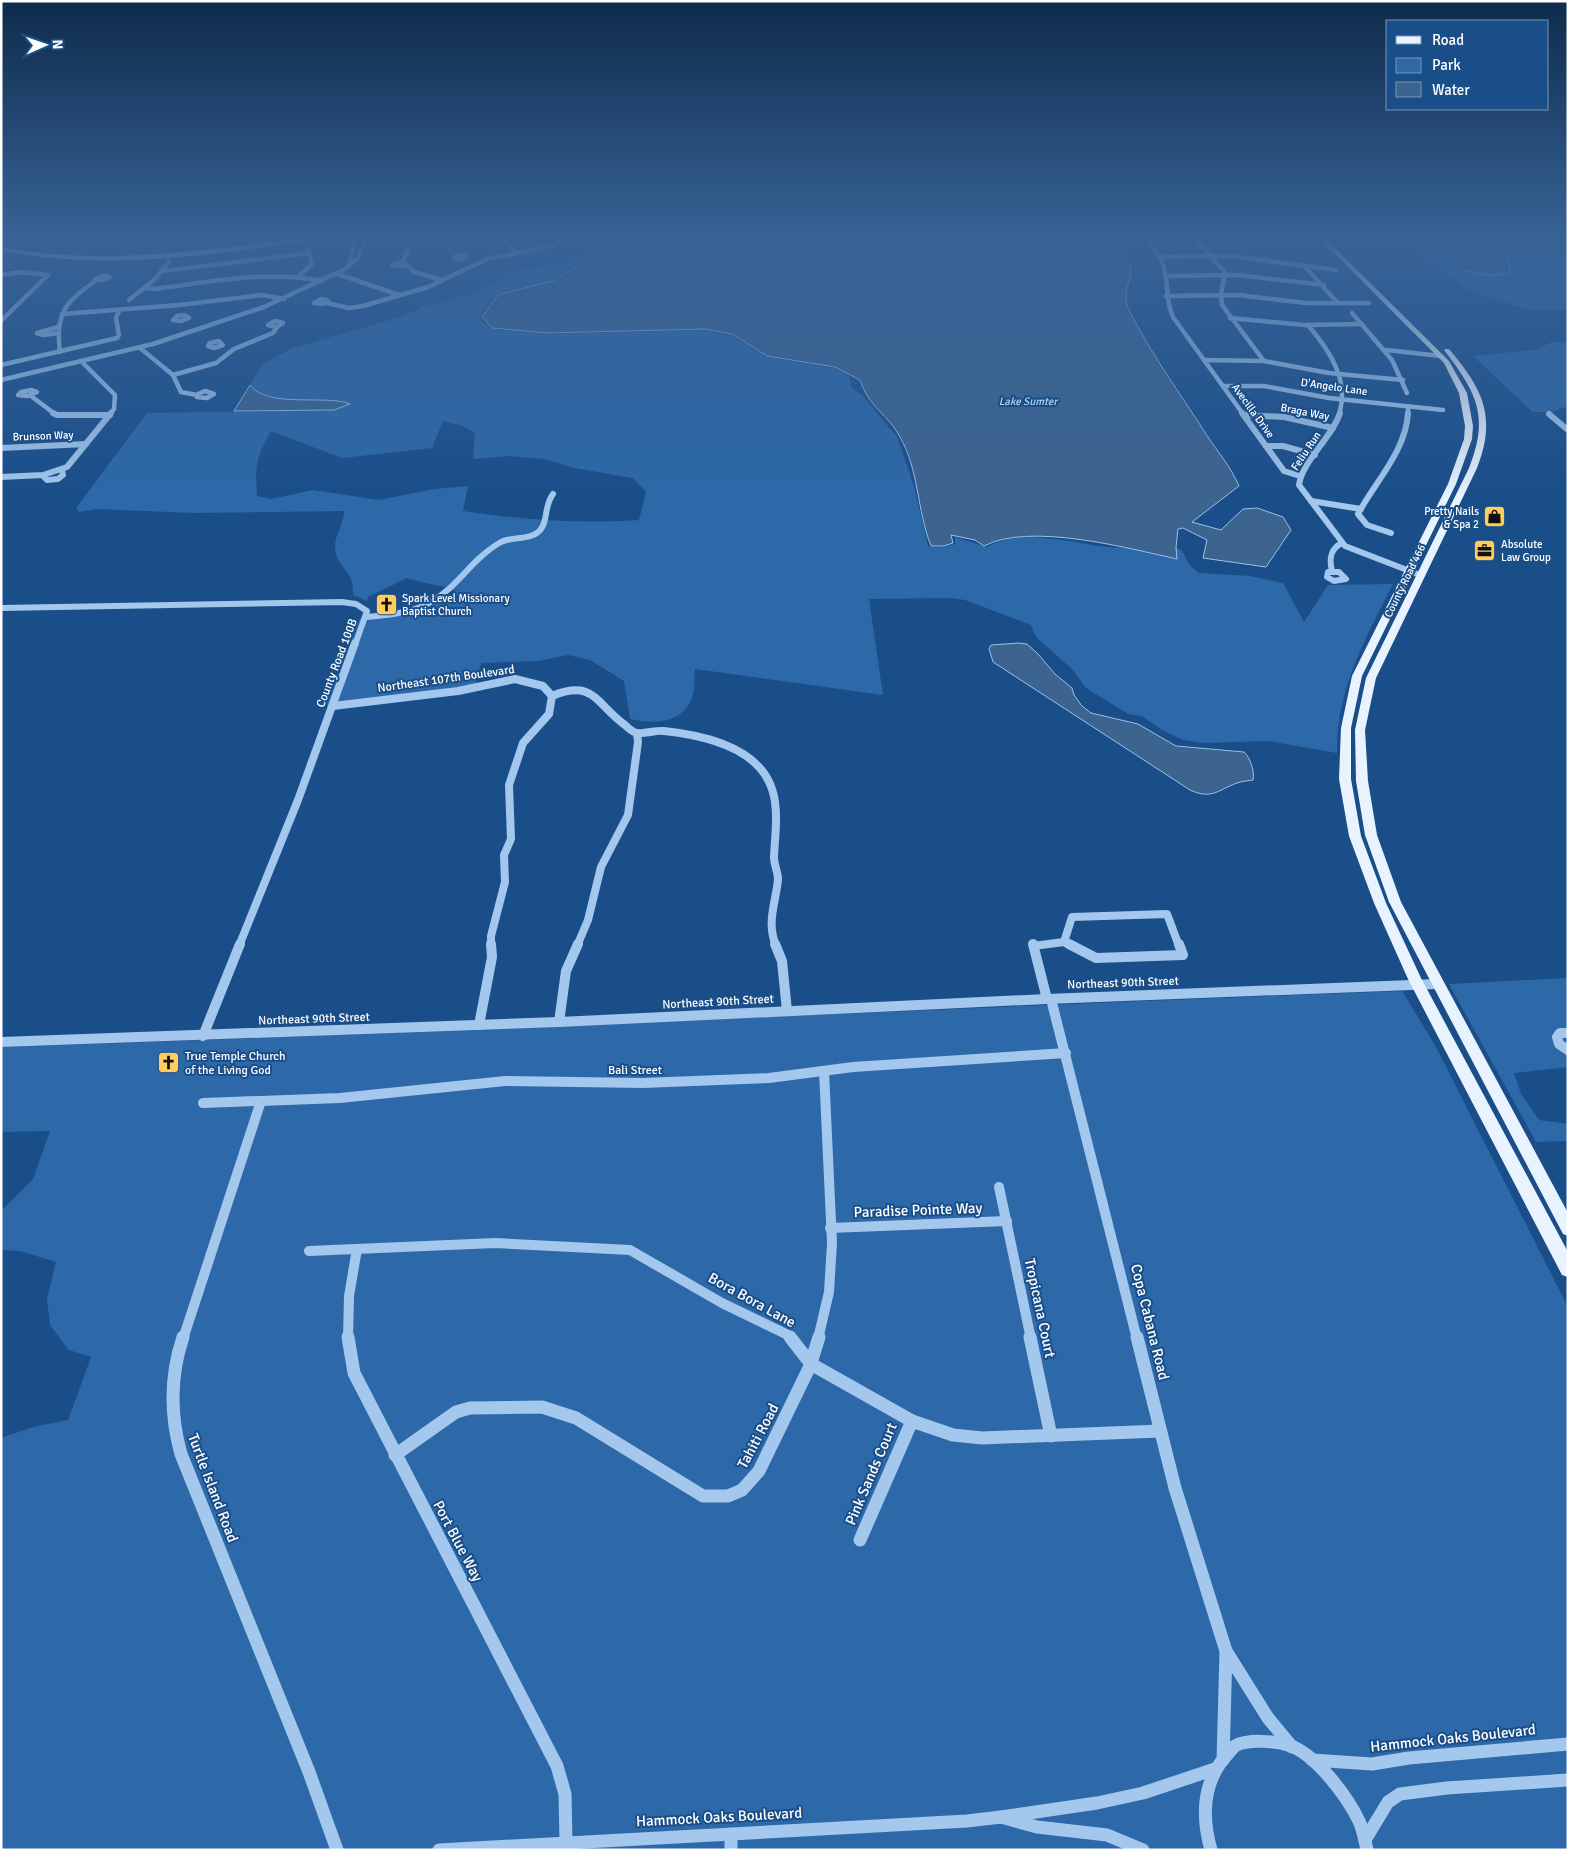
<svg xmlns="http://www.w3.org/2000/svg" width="1569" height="1851" font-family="Signika,sans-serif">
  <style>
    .green { fill: #2d68a8; fill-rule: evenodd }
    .water { fill: #3d648e; stroke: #96c2ef }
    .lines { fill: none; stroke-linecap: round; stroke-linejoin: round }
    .minor-far4 { stroke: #a3c7ed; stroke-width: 4.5 }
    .minor-far3 { stroke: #a3c7ed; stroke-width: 6 }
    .minor-far2 { stroke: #a3c7ed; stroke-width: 8 }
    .minor-far1 { stroke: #a3c7ed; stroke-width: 10 }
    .minor { stroke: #a3c7ed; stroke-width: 13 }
    .major { fill: #e9f2ff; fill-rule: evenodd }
    .labels { text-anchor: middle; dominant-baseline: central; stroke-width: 4; stroke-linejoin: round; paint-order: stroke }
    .far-street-label { font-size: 11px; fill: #fff; stroke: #1a4e89 }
    .far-water-label { font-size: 11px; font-style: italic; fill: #afd1f4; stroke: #1a4e89 }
    .far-poi-label { font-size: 11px; fill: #fff; stroke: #1a4e89; text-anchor: start }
    .street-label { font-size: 12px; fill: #fff; stroke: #1a4e89 }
    .poi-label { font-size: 12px; fill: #fff; stroke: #1a4e89; text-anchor: start }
    .near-street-label { font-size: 15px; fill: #fff; stroke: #1a4e89 }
  </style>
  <rect width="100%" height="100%" fill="#1a4e89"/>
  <!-- green -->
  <g class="green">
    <path d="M 623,237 L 628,237 L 589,256 L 554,280 L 496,295 L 479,318 L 491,329 L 547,334 L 705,330 L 730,335 L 766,357 L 834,368 L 849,376 L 852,388 L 863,396 L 897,437 L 914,486 L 928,546 C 937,549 946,547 955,544 L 955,537 L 987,547 C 1025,527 1069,543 1108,547 C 1114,548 1121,547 1127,548 C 1144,550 1160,555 1176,559 L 1176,547 L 1182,551 L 1189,564 L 1199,573 L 1250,576 L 1283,583 L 1304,622 L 1328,585 L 1393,584 C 1366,637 1336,690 1337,753 L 1268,741 L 1204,743 L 1183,740 L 1162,730 L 1142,716 L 1128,714 L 1086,688 L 1073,670 L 1036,637 L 1031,625 L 965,600 L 950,598 L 869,599 L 883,695 L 695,669 C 694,675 695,682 694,689 C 689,723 657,725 630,719 L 624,681 L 590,660 L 568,655 L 538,661 L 481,663 L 476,684 L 325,707 L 360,618 L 427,609 L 455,591 C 441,584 423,584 407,578 L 368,597 L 367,601 L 353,595 C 353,590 353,584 351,579 C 346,567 336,563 335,549 C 334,535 344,525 344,511 L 194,513 L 96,509 L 79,512 L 76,508 L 147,413 L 333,410 L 344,402 C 322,401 263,403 250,385 L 263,364 L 290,349 L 400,317 L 425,306 L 468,295 L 517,269 C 527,271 530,268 539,267 C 570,264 594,247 623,237 ZM 443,421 L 463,426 L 475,433 L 473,459 L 509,456 L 546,459 L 574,468 L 633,478 L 646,492 L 639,520 C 577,524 524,520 463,511 L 468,486 L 434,489 L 379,500 L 313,490 L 271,499 L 257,496 C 255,466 256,457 271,431 L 342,458 L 432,448 Z"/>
    <polygon points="1087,237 1126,237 1158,242 1154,244 1107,245 1091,243"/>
    <path d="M 1415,237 L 1538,237 L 1568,256 L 1568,310 L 1528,310 L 1474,292 L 1461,287 L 1443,270 L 1408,247 L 1405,239 ZM 1462,241 C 1481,245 1507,249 1510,272 C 1494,279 1459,273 1445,261 C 1440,256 1437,250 1433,244 Z"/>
    <polygon points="1552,342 1568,342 1568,406 1552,412 1533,412 1473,356 1535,350"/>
    <polygon points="1568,978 1568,1067 1514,1073 1521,1094 1539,1120 1568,1124 1568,1141 1536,1142 1449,984"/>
    <path d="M 1402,991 L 1436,1047 L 1568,1307 L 1568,1850 L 1,1850 L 1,1438 L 33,1427 L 68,1420 L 91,1357 L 69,1350 L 50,1325 L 47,1299 L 56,1262 L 20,1251 L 1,1250 L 1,1211 L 33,1179 L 50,1131 L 1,1132 L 1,1047 C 468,1032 935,1008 1402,991 Z"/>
  </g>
  <!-- water -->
  <g class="water">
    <path d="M 631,237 L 1085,237 L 1089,243 C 1107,246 1135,252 1130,277 C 1127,290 1123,298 1129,310 C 1151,354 1180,393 1206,434 C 1217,451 1231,467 1239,486 L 1192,522 L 1221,530 L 1243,509 L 1257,508 L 1283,517 L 1291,530 L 1266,567 L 1203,558 L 1207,540 L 1183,528 L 1178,529 L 1176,547 L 1177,559 C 1127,548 1030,522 984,546 L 975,540 L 951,535 L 953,543 L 944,546 L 931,546 C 917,511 919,470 900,437 C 888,414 870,409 860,380 L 835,367 L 767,356 L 732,334 L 705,329 L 547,333 L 492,328 L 482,317 L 498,295 L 556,280 L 591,256 Z"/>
    <polygon points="1216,237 1291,237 1292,238 1287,242 1279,243"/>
    <path d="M 1462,241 L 1498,251 L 1508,256 L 1510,272 C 1494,279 1463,273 1448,263 C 1441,259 1437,252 1430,247 L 1434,244 Z"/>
    <path d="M 250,385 C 268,409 325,394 350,404 L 334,410 L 234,411 Z"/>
    <path d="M 1019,643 L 1027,644 L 1038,654 L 1055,674 L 1072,688 L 1074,695 L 1082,706 L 1091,713 L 1138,724 L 1176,746 L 1244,752 C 1250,757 1255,772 1253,780 C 1248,781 1242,781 1237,783 C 1218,790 1212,800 1190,790 L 993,662 L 989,649 L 991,645 Z"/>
  </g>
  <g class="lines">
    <!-- minor-far4 -->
    <g class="minor-far4">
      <polygon points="154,237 157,239 144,241"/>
      <polygon points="440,237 446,239 439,242 433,240"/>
      <polyline points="1193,237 1225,272 1221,295 1222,305 1264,361"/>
      <polygon points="90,238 99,239 86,241"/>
      <polyline points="502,239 517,253"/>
      <polyline points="433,240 410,244 403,261 414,272 442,280"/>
      <path d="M 1151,246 L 1158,255 L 1163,257 L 1161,259 C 1170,278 1164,298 1173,317 L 1243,414"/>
      <polygon points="458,255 464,255 466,257 460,260 453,258"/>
      <polyline points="1163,257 1232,256 1336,270"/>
      <polyline points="403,261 392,265 405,266"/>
      <polyline points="349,265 354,244 350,238"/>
      <polyline points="1306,268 1337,302"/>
      <polyline points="163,271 310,253"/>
      <polyline points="338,274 399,295"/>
      <polyline points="1,275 20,272 48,275 1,321"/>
      <polygon points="105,275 110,277 101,280 95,279"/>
      <polyline points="300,275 312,264 308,247"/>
      <polyline points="1167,276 1238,275 1324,285"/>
      <path d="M 145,288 L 154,289 C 211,282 265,270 322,281"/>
      <polyline points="1166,296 1238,295 1306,303 1369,303"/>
      <polygon points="322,299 328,301 323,304 314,303"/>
      <polyline points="129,300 155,279 169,262"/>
      <polyline points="327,303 349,308 363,306 428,287 487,259 555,245 559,242 559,237"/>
      <polyline points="1352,313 1392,360 1407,393"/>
      <polyline points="62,314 179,305 262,295 284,299"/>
      <polygon points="184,315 189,318 181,321 173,320 177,316"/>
      <polyline points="1230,318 1305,325 1362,324"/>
      <polygon points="275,321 283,323 277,327 268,325"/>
      <path d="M 1308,325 C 1329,350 1350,380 1339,414"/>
      <polyline points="58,327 37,333 43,335 58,333"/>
      <polygon points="219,341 223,345 214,348 208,346 210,343"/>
      <polyline points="140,348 173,375 181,392 197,395"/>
      <polyline points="1386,350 1441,356"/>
      <path d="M 60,352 C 55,313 65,302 97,280"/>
      <polyline points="1204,360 1264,361 1329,373 1403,380"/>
      <polyline points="83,363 115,395 114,409 110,414"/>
      <polyline points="1,365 117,338 119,335 116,318 119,311"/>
      <polyline points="173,375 216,363 234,349 273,333 277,327"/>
      <polyline points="1,380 153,344 264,307 345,269 358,258 367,237"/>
      <polyline points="1223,386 1264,386 1329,398 1443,410"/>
      <polygon points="32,390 37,392 28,396 18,395 21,392"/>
      <polygon points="205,391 214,394 207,398 197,397 198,394"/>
      <polyline points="31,396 55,414"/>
      <polyline points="1408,414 1408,406"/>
    </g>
    <!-- minor-far3 -->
    <g class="minor-far3">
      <polyline points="53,413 57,415 110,415"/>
      <polyline points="1242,413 1284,471 1300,476"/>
      <path d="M 1340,413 C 1332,438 1302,461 1299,485 L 1345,546 L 1420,575"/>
      <polyline points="1549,414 1568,430"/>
      <polyline points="1244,415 1284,417 1333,428"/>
      <polyline points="1266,446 1283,446 1315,455"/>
      <polyline points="1,448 86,444"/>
      <polyline points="43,476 47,480 58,479 63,475 62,470"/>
      <polyline points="1,477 43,475 67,467 111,413"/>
      <polyline points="1311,501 1361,509"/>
      <path d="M 1391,533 L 1367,525 L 1358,514 C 1375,482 1406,451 1408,413"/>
      <path d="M 1332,571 C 1329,559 1330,549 1342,543"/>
      <polygon points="1328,572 1339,572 1346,579 1334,581 1327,577"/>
      <polyline points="1,608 342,602 356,604 367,611 355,645"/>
      <path d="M 366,617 C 409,613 431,610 461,577 C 473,564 485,551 501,542 C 513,536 532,541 541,529 C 548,520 544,506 553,494"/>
    </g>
    <!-- minor-far2 -->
    <g class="minor-far2">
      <path d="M 333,706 L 458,691 L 515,679 L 543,686 L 552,696 C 594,679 595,703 625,725 C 628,728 633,733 638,733 C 646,734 655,730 664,731 C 702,735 758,747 772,789 C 779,810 775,835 774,857 C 774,865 778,872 778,879 C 776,903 766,921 776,946"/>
      <polyline points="1064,942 1071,946"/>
      <polyline points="1064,942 1072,917 1167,914 1179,946"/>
      <polyline points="239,946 298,800 355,643"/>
      <polyline points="491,946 491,936 505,882 504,855 511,839 509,785 523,743 549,714 552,696"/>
      <polyline points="577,946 588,920 601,867 628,815 638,742 637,733"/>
      <polyline points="1033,946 1064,942"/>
    </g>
    <!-- minor-far1 -->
    <g class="minor-far1">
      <polyline points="775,944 782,961 787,1011"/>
      <polyline points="1033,944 1047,999"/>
      <polyline points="1069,944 1096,958 1183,955 1179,944"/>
      <polyline points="1051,999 1137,1339"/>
      <polyline points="559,1022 566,971 578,944"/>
      <polyline points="479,1025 492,957 491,944"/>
      <polyline points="1568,1033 1560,1033 1557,1037 1559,1044 1568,1050"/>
      <polyline points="203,1036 240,944"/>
      <polyline points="1,1042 559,1022 1047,999 1437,984"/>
      <polyline points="203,1103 340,1098 505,1081 643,1083 769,1078 853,1067 1066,1053"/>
      <polyline points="999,1187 1031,1339"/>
      <polyline points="830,1228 1007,1221"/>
      <polyline points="309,1251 495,1243 630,1250 722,1303 788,1335 791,1339"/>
      <polyline points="183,1339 261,1101"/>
      <polyline points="348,1339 349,1296 357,1249"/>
      <polyline points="818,1339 829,1292 832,1243 824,1071"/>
    </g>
    <!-- minor -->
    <g class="minor">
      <path d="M 183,1337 C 170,1376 170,1415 181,1454 L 309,1772 L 337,1850"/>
      <polyline points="348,1337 354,1373 557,1766 565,1794 566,1842"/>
      <polyline points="790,1337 811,1364 912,1421 953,1435 982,1438 1160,1431"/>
      <polyline points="1030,1337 1051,1436"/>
      <polyline points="1137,1337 1175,1488 1226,1651"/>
      <polyline points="395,1455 456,1412 470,1408 542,1407 576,1418 703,1496 728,1496 742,1490 759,1471 810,1366 819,1337"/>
      <polyline points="860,1540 912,1421"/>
      <polyline points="1223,1760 1226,1651 1268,1718 1292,1747"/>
      <polyline points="1312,1760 1372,1764 1409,1758 1568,1744"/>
      <polyline points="731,1834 731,1850"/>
      <polyline points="1365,1840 1388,1802 1400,1794 1447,1788 1568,1780"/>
      <polyline points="439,1850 967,1821 1001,1817"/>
      <polyline points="1143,1850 1107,1835 1037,1827 1001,1817 1097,1803 1143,1793 1215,1769"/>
      <path d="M 1211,1850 C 1202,1818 1202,1784 1225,1757 C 1228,1754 1232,1748 1235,1746 C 1247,1739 1275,1741 1288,1745 C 1315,1753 1347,1796 1359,1821 C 1363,1829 1365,1841 1367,1850"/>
    </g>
    <!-- major -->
    <g class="major">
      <path d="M 313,237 L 337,237 C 328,242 301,242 288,244 C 193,258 97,269 1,251 L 1,247 C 108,267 207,249 313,237 Z"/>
      <polygon points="340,237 369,237 366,239"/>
      <polygon points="1318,237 1324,237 1449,361 1467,393 1473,426 1472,439 1456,484 1362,676 1351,728 1351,779 1361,836 1386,903 1421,978 1568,1252 1568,1277 1562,1275 1408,979 1374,903 1349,836 1339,779 1341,728 1352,676 1448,484 1464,439 1465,426 1459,393 1444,363"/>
      <path d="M 1445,349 L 1449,349 C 1483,389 1497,417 1477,468 L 1376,678 L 1365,730 L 1368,781 L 1377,835 L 1401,902 L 1568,1213 L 1568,1236 L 1563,1234 L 1389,902 L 1365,835 L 1356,781 L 1355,730 L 1366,678 L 1469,468 C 1490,415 1476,392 1444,350 Z"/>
    </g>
  </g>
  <!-- sky -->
  <linearGradient id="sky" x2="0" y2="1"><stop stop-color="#0e2b4b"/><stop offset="0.48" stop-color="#386397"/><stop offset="1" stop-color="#386397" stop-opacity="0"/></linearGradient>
  <rect width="1569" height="496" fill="url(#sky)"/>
  <!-- icons -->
  <defs>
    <symbol id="shop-square" viewBox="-11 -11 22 22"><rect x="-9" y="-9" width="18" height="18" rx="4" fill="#ffcc5f" stroke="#1a4e89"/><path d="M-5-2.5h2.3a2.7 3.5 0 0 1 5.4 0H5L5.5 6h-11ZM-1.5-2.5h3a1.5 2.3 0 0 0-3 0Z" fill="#111"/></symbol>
    <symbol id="office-square" viewBox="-11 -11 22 22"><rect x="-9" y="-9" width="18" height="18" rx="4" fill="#ffcc5f" stroke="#1a4e89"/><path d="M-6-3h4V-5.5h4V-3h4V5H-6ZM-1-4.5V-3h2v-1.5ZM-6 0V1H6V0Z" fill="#111"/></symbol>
    <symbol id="church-square" viewBox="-11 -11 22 22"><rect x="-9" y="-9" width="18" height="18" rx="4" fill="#ffcc5f" stroke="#1a4e89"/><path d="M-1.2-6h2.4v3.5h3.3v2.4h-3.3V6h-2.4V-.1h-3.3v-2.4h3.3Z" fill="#111"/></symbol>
  </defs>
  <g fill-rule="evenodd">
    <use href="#shop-square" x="1482" y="504" width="25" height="25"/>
    <use href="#office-square" x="1472" y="538" width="25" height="25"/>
    <use href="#church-square" x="374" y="592" width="25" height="25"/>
    <use href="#church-square" x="156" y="1050" width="25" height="25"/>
  </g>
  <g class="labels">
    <!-- far-street labels -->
    <g class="far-street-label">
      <text transform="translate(1334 387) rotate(8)">D'Angelo Lane</text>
      <text transform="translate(1253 411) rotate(54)">Avecilla Drive</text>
      <text transform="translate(1305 412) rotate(11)">Braga Way</text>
      <text transform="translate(43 436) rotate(-2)">Brunson Way</text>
      <text transform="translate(1306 451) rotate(-56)">Feliu Run</text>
      <text transform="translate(1405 581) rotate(-64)">County Road 466</text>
    </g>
    <!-- far-water labels -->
    <g class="far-water-label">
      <text x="1028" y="401">Lake Sumter</text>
    </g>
    <!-- far-poi labels -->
    <g class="far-poi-label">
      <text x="1479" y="511" text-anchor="end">Pretty Nails<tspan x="1479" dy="13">&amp; Spa 2</tspan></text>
      <text x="1501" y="544">Absolute<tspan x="1501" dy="13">Law Group</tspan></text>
      <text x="402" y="598">Spark Level Missionary<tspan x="402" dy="13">Baptist Church</tspan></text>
    </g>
    <!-- street labels -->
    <g class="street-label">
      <text transform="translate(337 663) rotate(-69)">County Road 100B</text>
      <text transform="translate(446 679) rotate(-8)">Northeast 107th Boulevard</text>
      <text transform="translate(1123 983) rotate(-2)">Northeast 90th Street</text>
      <text transform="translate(718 1002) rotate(-3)">Northeast 90th Street</text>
      <text transform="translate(314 1019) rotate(-2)">Northeast 90th Street</text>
      <text x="635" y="1070">Bali Street</text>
    </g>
    <!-- poi labels -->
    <g class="poi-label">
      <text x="185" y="1056">True Temple Church<tspan x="185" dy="14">of the Living God</tspan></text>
    </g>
    <!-- near-street labels -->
    <g class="near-street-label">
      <text transform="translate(918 1210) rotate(-2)">Paradise Pointe Way</text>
      <text transform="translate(752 1300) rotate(29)">Bora Bora Lane</text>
      <text transform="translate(1040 1308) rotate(78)">Tropicana Court</text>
      <text transform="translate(1150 1322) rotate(76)">Copa Cabana Road</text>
      <text transform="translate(758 1436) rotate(-62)">Tahiti Road</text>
      <text transform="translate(871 1474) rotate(-67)">Pink Sands Court</text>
      <text transform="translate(213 1488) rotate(69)">Turtle Island Road</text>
      <text transform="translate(458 1541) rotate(62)">Port Blue Way</text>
      <text transform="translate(1453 1738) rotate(-6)">Hammock Oaks Boulevard</text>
      <text transform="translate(719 1817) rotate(-3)">Hammock Oaks Boulevard</text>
    </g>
  </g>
  <!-- border -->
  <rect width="1569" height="1851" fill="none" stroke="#ffffff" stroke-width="5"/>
  <!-- legend -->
  <rect x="1386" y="20" width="162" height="90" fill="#1a4e89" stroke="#7695b8"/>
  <rect x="1396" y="36" width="25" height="8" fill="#e9f2ff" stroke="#7695b8"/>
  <text x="1432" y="45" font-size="15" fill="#ffffff">Road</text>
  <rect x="1396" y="58" width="25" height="15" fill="#2d68a8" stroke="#7695b8"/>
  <text x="1432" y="70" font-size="15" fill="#ffffff">Park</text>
  <rect x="1396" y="82" width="25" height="15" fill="#3d648e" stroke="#7695b8"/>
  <text x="1432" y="95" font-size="15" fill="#ffffff">Water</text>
  <!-- north arrow -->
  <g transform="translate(45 45) rotate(88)" stroke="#1a4e89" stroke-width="4" paint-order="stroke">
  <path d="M0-4L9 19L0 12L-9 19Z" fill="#ffffff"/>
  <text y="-8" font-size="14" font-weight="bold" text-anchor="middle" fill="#ffffff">N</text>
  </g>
</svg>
